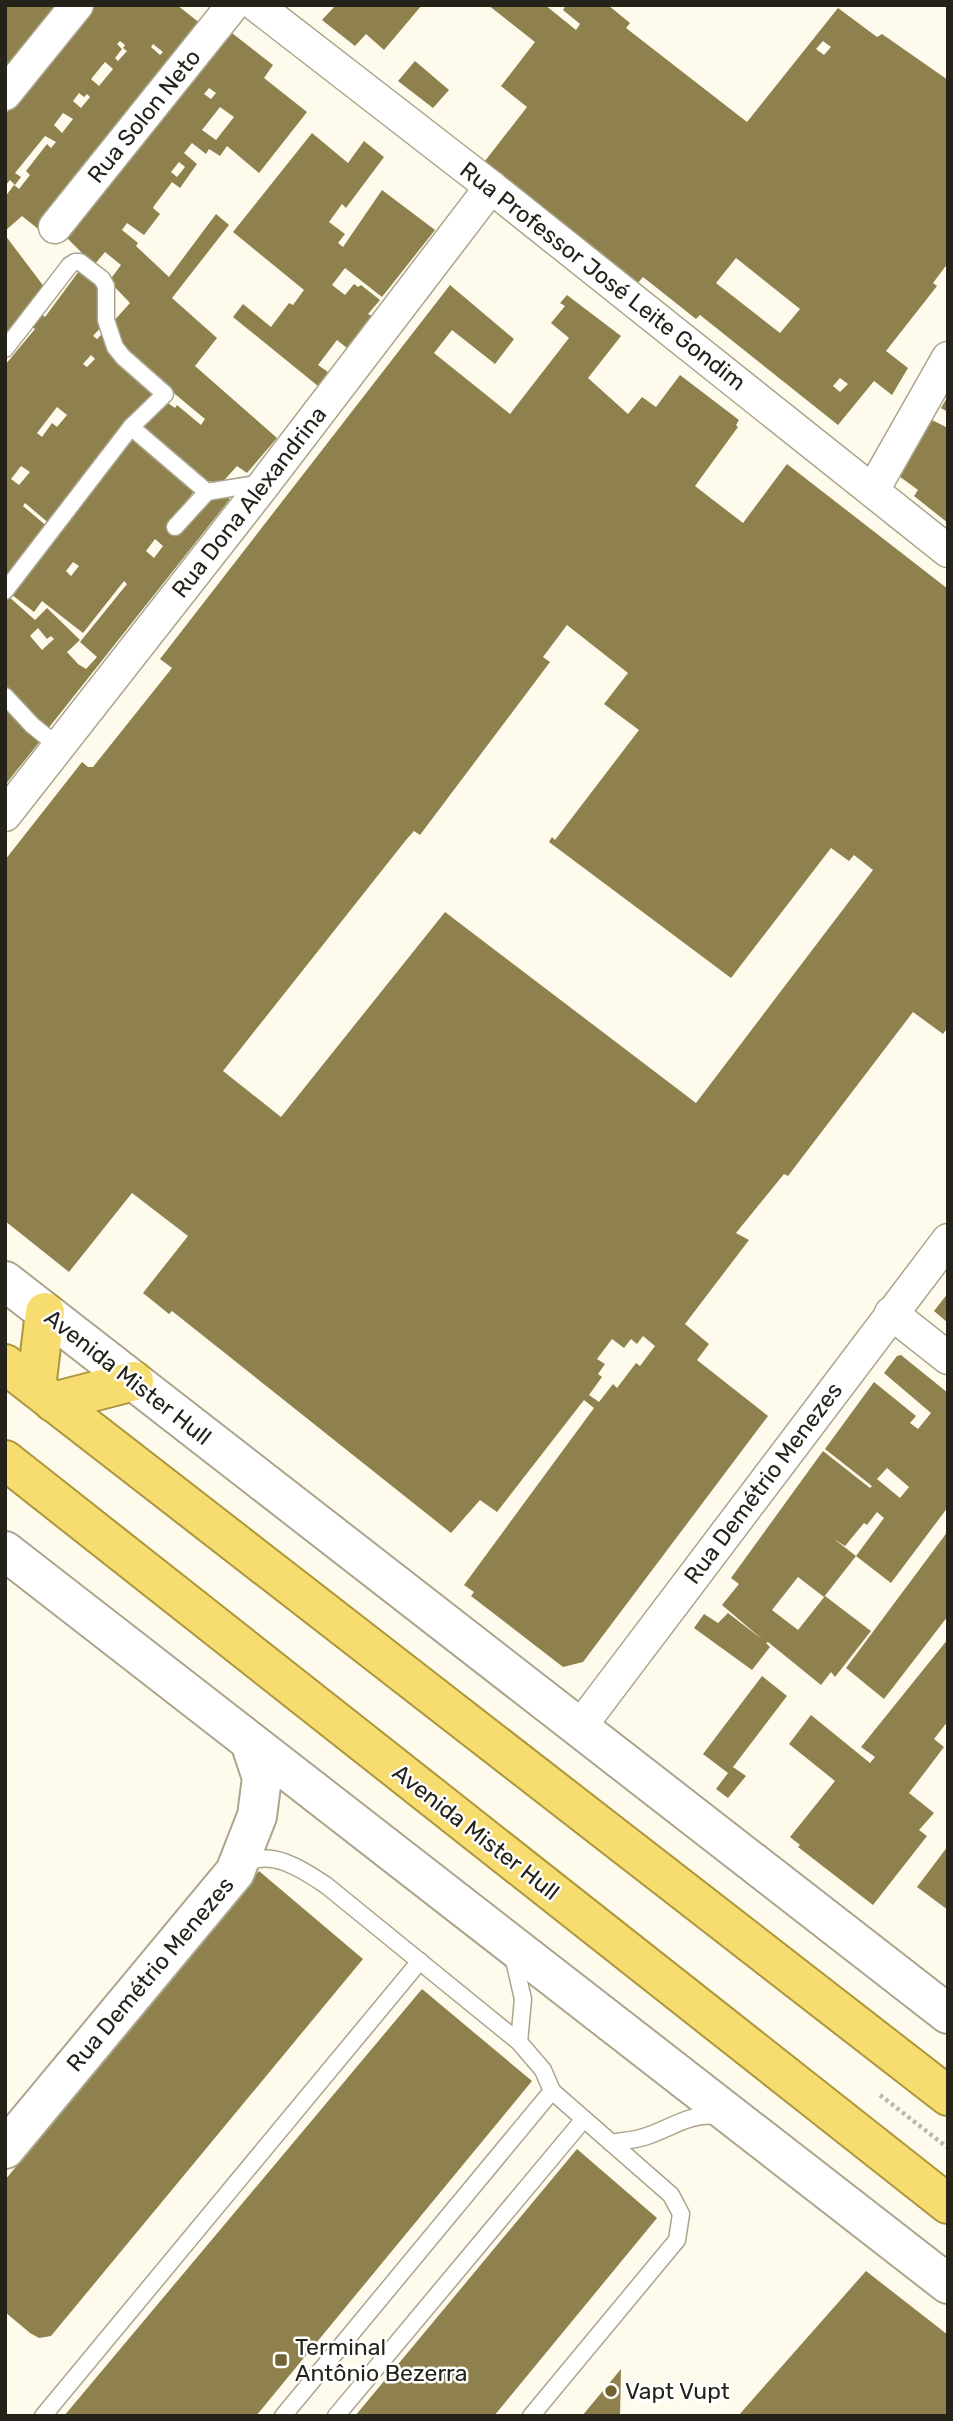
<svg xmlns="http://www.w3.org/2000/svg" width="953" height="2421" font-family="Rubik,sans-serif">
  <style>
    .building { fill: #8e814e; fill-rule: evenodd }
    .lines { fill: none; stroke-linecap: round; stroke-linejoin: round }
    .service-casing { stroke: #aba58d; stroke-width: 19 }
    .minor-casing { stroke: #aba58d; stroke-width: 35 }
    .tertiary-casing { stroke: #aba58d; stroke-width: 42 }
    .secondary-casing { stroke: #aba58d; stroke-width: 42 }
    .trunk-casing { stroke: #ac963b; stroke-width: 42 }
    .path { stroke: #bbb9ac; stroke-width: 4.5; stroke-dasharray: 3.5 3.5; stroke-linecap: butt }
    .service { stroke: #fff; stroke-width: 16 }
    .minor { stroke: #fff; stroke-width: 32 }
    .tertiary { stroke: #fff; stroke-width: 38 }
    .secondary { stroke: #fff; stroke-width: 38 }
    .trunk { stroke: #f7dc70; stroke-width: 38 }
    .poi-dot { fill: #726532; stroke: #fff; stroke-width: 2.5 }
    .labels { text-anchor: middle; dominant-baseline: central; stroke-width: 5; stroke-linejoin: round; paint-order: stroke }
    .street-label { font-size: 23px; fill: #242219; stroke: #fff }
    .poi-label { font-size: 23px; fill: #242219; stroke: #fff; text-anchor: start }
  </style>
  <rect width="100%" height="100%" fill="#fefbec"/>
  <!-- building -->
  <g class="building">
    <polygon points="8,5 65,5 5,80 5,9"/>
    <path d="M 92,5 L 177,5 L 201,24 L 42,232 L 22,216 L 5,231 L 5,197 L 14,185 L 19,189 L 30,175 L 26,171 L 47,144 L 51,148 L 56,142 L 45,136 L 15,173 L 21,177 L 15,185 L 10,180 L 5,186 L 5,115 ZM 120,41 L 125,45 L 123,48 L 127,51 L 118,61 L 115,58 L 122,49 L 117,44 ZM 153,44 L 163,52 L 160,55 L 151,47 ZM 105,62 L 113,69 L 99,86 L 91,79 ZM 79,93 L 84,97 L 87,94 L 90,97 L 81,108 L 73,101 ZM 63,113 L 73,119 L 62,133 L 54,125 Z"/>
    <polygon points="336,5 422,5 384,50 366,34 355,46 322,20"/>
    <path d="M 488,5 L 545,5 L 576,30 L 580,24 L 563,10 L 566,5 L 608,5 L 630,23 L 626,28 L 747,122 L 838,8 L 877,37 L 882,34 L 948,80 L 948,263 L 933,283 L 937,286 L 886,351 L 908,368 L 892,395 L 874,381 L 838,425 L 700,315 L 696,319 L 643,277 L 636,285 L 504,184 L 508,180 L 485,161 L 527,107 L 501,86 L 535,42 ZM 823,41 L 831,47 L 824,55 L 816,49 ZM 736,258 L 800,309 L 780,333 L 716,283 ZM 840,378 L 848,384 L 840,392 L 833,386 Z"/>
    <path d="M 228,30 L 273,65 L 264,78 L 307,112 L 259,173 L 227,146 L 220,156 L 209,149 L 206,154 L 192,143 L 184,153 L 197,164 L 180,188 L 172,182 L 154,206 L 153,208 L 160,214 L 144,235 L 127,223 L 122,230 L 138,243 L 136,246 L 169,277 L 216,214 L 229,225 L 172,298 L 217,338 L 195,366 L 277,438 L 247,473 L 237,466 L 218,487 L 211,481 L 203,484 L 140,430 L 165,401 L 175,408 L 177,405 L 201,425 L 205,419 L 122,350 L 111,324 L 130,303 L 109,281 L 121,265 L 105,252 L 94,265 L 65,236 ZM 209,88 L 216,93 L 211,99 L 204,94 ZM 220,107 L 234,117 L 216,140 L 202,130 ZM 179,162 L 185,167 L 177,177 L 171,172 Z"/>
    <polygon points="415,61 449,90 433,108 398,81"/>
    <polygon points="312,133 348,163 364,141 384,157 346,208 342,204 329,222 345,234 338,243 343,247 382,190 435,230 382,297 345,268 332,285 345,295 354,284 358,287 361,285 380,300 368,314 372,316 347,348 337,340 318,365 328,372 318,386 233,317 243,304 271,327 289,303 293,305 304,290 233,232"/>
    <polygon points="5,235 45,288 5,339"/>
    <path d="M 82,267 L 104,283 L 102,326 L 93,336 L 97,339 L 103,333 L 112,343 L 107,350 L 121,364 L 159,389 L 51,525 L 25,503 L 23,506 L 49,528 L 5,589 L 5,365 L 35,329 L 29,325 L 39,312 L 45,317 ZM 91,355 L 95,359 L 87,367 L 83,364 ZM 57,407 L 67,415 L 57,427 L 52,423 L 42,437 L 37,433 ZM 21,466 L 30,472 L 19,485 L 11,479 Z"/>
    <path d="M 450,285 L 514,339 L 495,364 L 452,330 L 434,353 L 510,414 L 569,338 L 551,323 L 565,306 L 560,303 L 567,295 L 621,336 L 588,378 L 628,414 L 642,397 L 656,407 L 680,375 L 739,420 L 736,425 L 738,427 L 695,486 L 743,523 L 787,464 L 948,589 L 948,1027 L 943,1034 L 913,1012 L 788,1176 L 784,1174 L 736,1233 L 749,1240 L 685,1324 L 709,1344 L 697,1360 L 768,1416 L 583,1662 L 563,1667 L 471,1596 L 474,1592 L 464,1585 L 594,1408 L 584,1400 L 497,1512 L 480,1500 L 451,1533 L 172,1311 L 169,1314 L 143,1293 L 188,1236 L 132,1193 L 69,1272 L 5,1221 L 5,860 L 82,762 L 88,767 L 93,767 L 172,668 L 160,659 ZM 567,625 L 628,673 L 604,704 L 639,730 L 555,840 L 552,837 L 549,842 L 731,978 L 831,848 L 849,861 L 854,855 L 873,870 L 696,1103 L 445,912 L 281,1117 L 223,1071 L 406,840 L 414,831 L 420,835 L 550,662 L 543,657 ZM 643,1336 L 655,1346 L 640,1366 L 636,1363 L 617,1388 L 613,1384 L 599,1402 L 589,1395 L 602,1377 L 598,1374 L 605,1364 L 597,1359 L 612,1339 L 624,1348 L 631,1339 L 637,1344 Z"/>
    <polygon points="948,396 948,412 941,408"/>
    <polygon points="932,420 948,428 948,523 914,496 918,490 899,476"/>
    <path d="M 129,433 L 198,486 L 179,511 L 222,494 L 230,499 L 47,730 L 5,694 L 5,596 L 7,595 L 35,620 L 47,608 L 80,640 L 67,652 L 78,664 L 86,669 L 97,657 L 80,642 L 127,584 L 124,581 L 83,633 L 42,601 L 34,612 L 7,591 ZM 155,539 L 163,546 L 154,558 L 146,551 ZM 73,562 L 79,566 L 71,576 L 66,571 ZM 38,628 L 47,639 L 51,636 L 54,639 L 42,650 L 30,636 Z"/>
    <polygon points="5,705 41,740 5,785"/>
    <polygon points="948,1293 948,1323 934,1311"/>
    <path d="M 901,1355 L 948,1393 L 948,1507 L 891,1583 L 856,1556 L 824,1597 L 798,1577 L 772,1610 L 798,1630 L 825,1596 L 871,1631 L 835,1677 L 831,1672 L 821,1685 L 768,1642 L 766,1643 L 770,1647 L 752,1670 L 694,1628 L 704,1614 L 718,1623 L 728,1613 L 763,1640 L 722,1605 L 739,1584 L 731,1578 L 823,1451 L 870,1488 L 872,1486 L 825,1449 L 874,1382 L 916,1416 L 910,1423 L 918,1429 L 931,1413 L 884,1373 L 897,1356 ZM 887,1468 L 909,1487 L 900,1498 L 877,1479 ZM 877,1512 L 884,1518 L 856,1556 L 834,1539 L 845,1546 L 864,1523 L 867,1525 Z"/>
    <polygon points="948,1531 948,1616 884,1699 846,1668"/>
    <polygon points="948,1639 948,1721 934,1739 944,1747 909,1793 934,1813 919,1830 927,1836 873,1905 798,1847 800,1845 790,1837 835,1781 789,1744 811,1715 870,1763 875,1757 861,1747"/>
    <polygon points="762,1676 787,1696 733,1767 746,1776 728,1798 716,1789 728,1773 703,1754"/>
    <polygon points="948,1846 948,1910 917,1887"/>
    <polygon points="259,1871 363,1959 51,2336 39,2338 30,2333 5,2312 5,2180"/>
    <polygon points="422,1989 532,2081 256,2416 64,2416"/>
    <polygon points="577,2149 657,2218 494,2416 355,2416"/>
    <polygon points="866,2271 948,2335 948,2416 738,2416"/>
    <polygon points="621,2369 620,2416 582,2416"/>
  </g>
  <g class="lines">
    <defs>
      <g id="service">
        <polyline points="5,349 70,265 75,262 80,262 102,279 106,286 106,320 115,347 123,357 165,394 131,427 5,591"/>
        <polyline points="131,427 207,492"/>
        <polyline points="175,527 207,492 262,483"/>
        <polyline points="5,696 32,725 59,747"/>
        <path d="M 243,1866 C 269,1846 305,1871 327,1886 L 519,2042 L 543,2070 L 552,2091 L 671,2195 L 681,2214 L 677,2240 L 531,2416"/>
        <polyline points="513,1956 523,1999 519,2042"/>
        <path d="M 611,2143 C 622,2141 634,2140 644,2137 C 670,2129 690,2112 719,2116"/>
        <polyline points="43,2416 420,1961"/>
        <polyline points="283,2416 552,2091"/>
        <polyline points="336,2416 584,2119"/>
      </g>
      <g id="minor">
        <polyline points="256,5 491,187 948,551"/>
        <polyline points="5,94 77,5"/>
        <polyline points="55,227 233,5"/>
        <polyline points="873,490 948,358"/>
        <polyline points="5,815 265,483 491,187"/>
        <polyline points="891,1313 948,1358"/>
        <polyline points="579,1728 948,1240"/>
      </g>
      <polyline id="tertiary" points="5,2149 235,1872 257,1816 262,1778 250,1742"/>
      <g id="secondary">
        <polyline points="5,1281 948,2014"/>
        <polyline points="5,1551 948,2284"/>
      </g>
      <g id="trunk">
        <polyline points="5,1364 948,2096"/>
        <polyline points="36,1388 45,1312"/>
        <polyline points="53,1402 134,1381"/>
        <polyline points="5,1460 948,2204"/>
      </g>
    </defs>
    <!-- service casing -->
    <use href="#service" class="service-casing"/>
    <!-- minor casing -->
    <use href="#minor" class="minor-casing"/>
    <!-- tertiary casing -->
    <use href="#tertiary" class="tertiary-casing"/>
    <!-- secondary casing -->
    <use href="#secondary" class="secondary-casing"/>
    <!-- trunk casing -->
    <use href="#trunk" class="trunk-casing"/>
    <!-- path -->
    <polyline class="path" points="880,2095 948,2148"/>
    <!-- service -->
    <use href="#service" class="service"/>
    <!-- minor -->
    <use href="#minor" class="minor"/>
    <!-- tertiary -->
    <use href="#tertiary" class="tertiary"/>
    <!-- secondary -->
    <use href="#secondary" class="secondary"/>
    <!-- trunk -->
    <use href="#trunk" class="trunk"/>
  </g>
  <!-- markers -->
  <g class="poi-dot">
    <rect x="274" y="2353" width="14" height="14" rx="3.5"/>
    <circle cx="611" cy="2391" r="7"/>
  </g>
  <g class="labels">
    <!-- street labels -->
    <g class="street-label">
      <text transform="translate(144 116) rotate(-51)">Rua Solon Neto</text>
      <text transform="translate(603 276) rotate(38)">Rua Professor José Leite Gondim</text>
      <text transform="translate(249 502) rotate(-52)">Rua Dona Alexandrina</text>
      <text transform="translate(128 1377) rotate(38)">Avenida Mister Hull</text>
      <text transform="translate(763 1483) rotate(-53)">Rua Demétrio Menezes</text>
      <text transform="translate(476 1832) rotate(38)">Avenida Mister Hull</text>
      <text transform="translate(150 1974) rotate(-50)">Rua Demétrio Menezes</text>
    </g>
    <!-- poi labels -->
    <g class="poi-label">
      <text x="295" y="2347">Terminal<tspan x="295" dy="26">Antônio Bezerra</tspan></text>
      <text x="625" y="2391">Vapt Vupt</text>
    </g>
  </g>
  <!-- border -->
  <rect width="953" height="2421" fill="none" stroke="#242219" stroke-width="14"/>
</svg>
